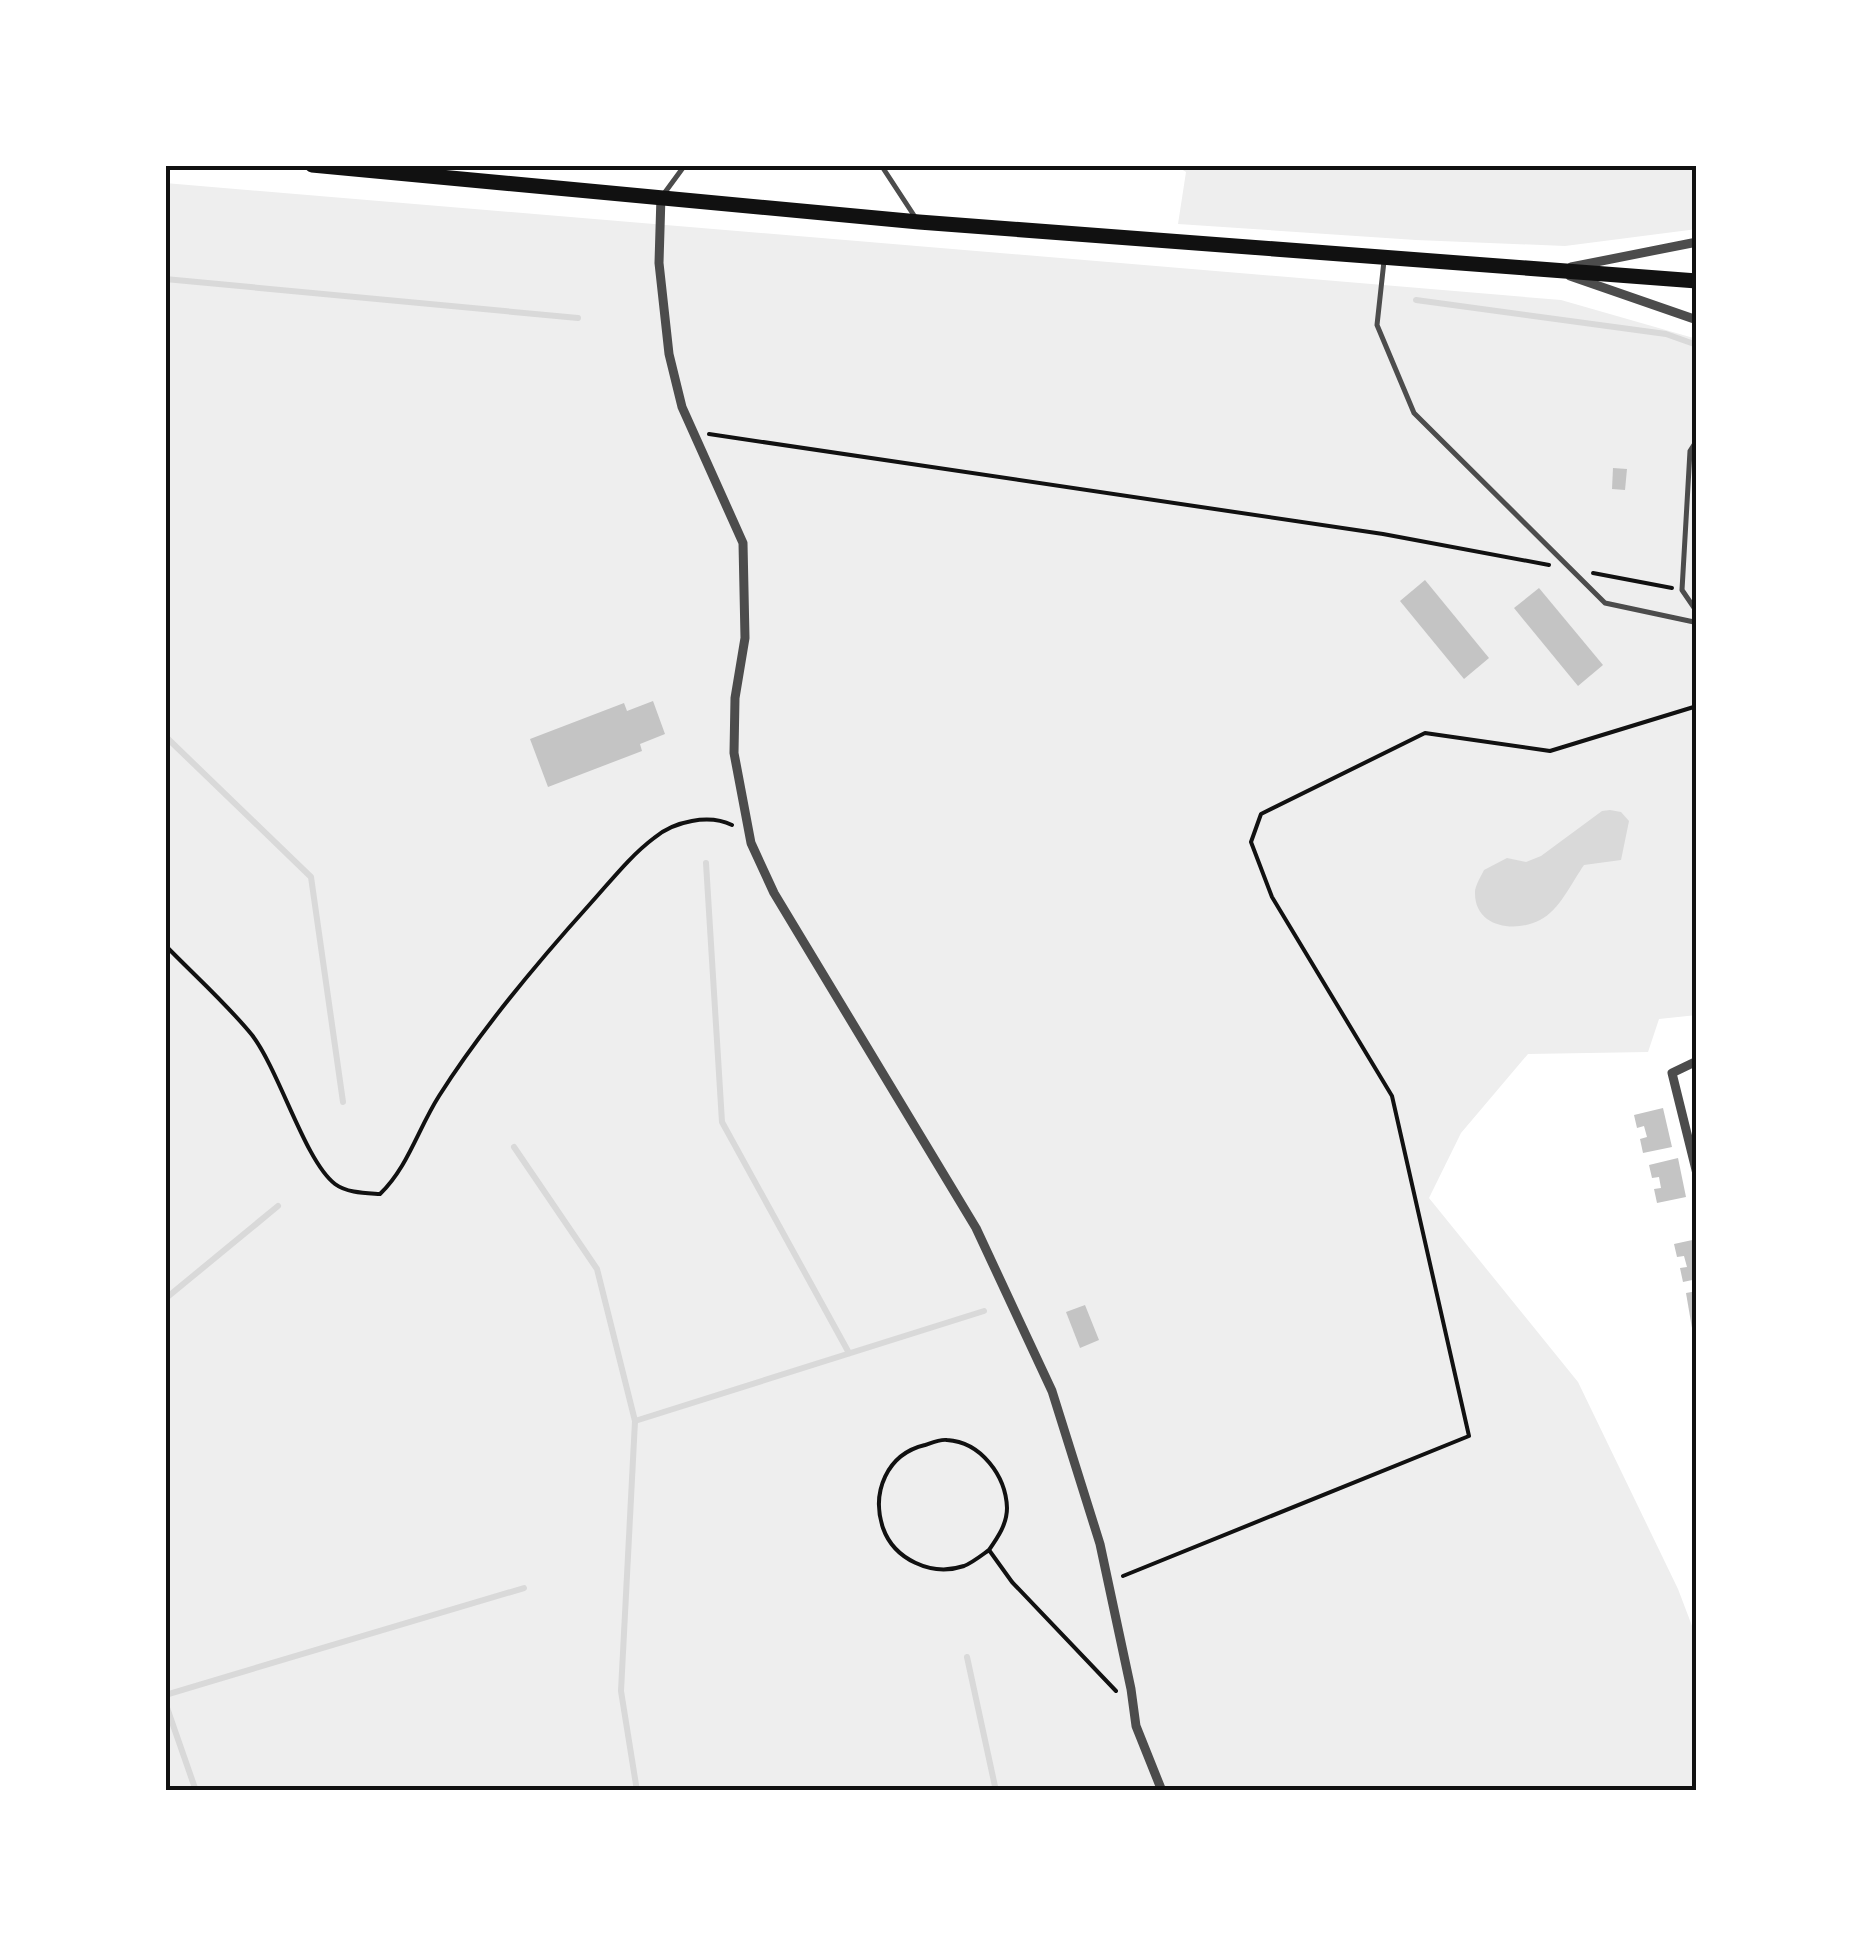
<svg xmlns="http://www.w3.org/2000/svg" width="1862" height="1956" font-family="'Noto Sans',sans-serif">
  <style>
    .green { fill: #eee }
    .water { fill: #d9d9d9 }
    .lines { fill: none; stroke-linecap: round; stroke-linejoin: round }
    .stream { stroke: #d9d9d9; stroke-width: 6 }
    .building { fill: #c4c4c4 }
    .path { stroke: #111; stroke-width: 4 }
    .service { stroke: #4c4c4c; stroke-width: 5 }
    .minor { stroke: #4c4c4c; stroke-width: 9 }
    .trunk { stroke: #111; stroke-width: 15 }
    .neatline { fill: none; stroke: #111; stroke-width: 4 }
  </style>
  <rect width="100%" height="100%" fill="#fff"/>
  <!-- green -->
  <g class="green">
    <polygon points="1175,165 1697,165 1697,229 1565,246 1416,240 1178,224 1186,172"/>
    <polygon points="165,183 1561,300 1697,339 1697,1015 1659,1019 1648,1052 1528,1054 1461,1133 1429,1198 1578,1382 1678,1589 1697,1639 1697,1791 165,1791"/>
  </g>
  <!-- water -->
  <path class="water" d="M 1610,810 L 1621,812 L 1629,821 L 1621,860 L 1584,865 C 1572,882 1559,911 1540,920 C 1516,933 1474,928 1475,892 C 1475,886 1481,876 1484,870 L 1507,858 L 1526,862 L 1541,856 L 1602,811 Z"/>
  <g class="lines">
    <!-- stream -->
    <g class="stream">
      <polyline points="165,279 578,318"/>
      <polyline points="1416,300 1666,334 1697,345"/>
      <polyline points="165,736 311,877 343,1102"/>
      <polyline points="706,863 722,1122 849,1353"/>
      <polyline points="514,1147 597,1269 635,1421 621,1691 637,1791"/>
      <polyline points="165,1299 278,1206"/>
      <polyline points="635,1421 984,1311"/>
      <polyline points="967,1657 996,1791"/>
      <polyline points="165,1695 524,1588"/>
      <polyline points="165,1702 196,1791"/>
    </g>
  </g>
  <!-- building -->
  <g class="building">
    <polygon points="1613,468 1627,469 1625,490 1612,489"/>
    <polygon points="1425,580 1489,658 1464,679 1400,601"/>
    <polygon points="1539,588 1603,665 1578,686 1514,608"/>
    <polygon points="653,701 665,734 640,744 642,751 548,787 530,739 624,703 627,711"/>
    <polygon points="1663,1108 1672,1147 1643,1153 1640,1139 1647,1137 1644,1126 1637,1128 1634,1115"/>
    <polygon points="1678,1158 1686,1197 1657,1203 1654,1189 1661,1188 1659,1177 1652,1178 1649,1165"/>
    <polygon points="1697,1239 1697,1279 1683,1282 1680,1268 1687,1267 1684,1256 1677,1257 1674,1244"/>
    <polygon points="1697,1291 1697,1333 1693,1334 1686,1293"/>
    <polygon points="1085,1305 1099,1340 1080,1348 1066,1312"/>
  </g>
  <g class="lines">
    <!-- path -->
    <g class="path">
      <polyline points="709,434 1383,534 1549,565"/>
      <polyline points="1593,573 1672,588"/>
      <path d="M 165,945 C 193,974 226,1003 252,1035 C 280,1072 305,1161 335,1184 C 347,1193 365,1193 380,1194 C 408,1167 418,1129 439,1096 C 482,1028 536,964 590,904 C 610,882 630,856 654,838 C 674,821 709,814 732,825"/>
      <path d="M 989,1550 C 998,1537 1007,1524 1007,1508 C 1006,1476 981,1442 947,1440 C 940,1439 931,1443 925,1445 C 887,1454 871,1492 883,1528 C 894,1559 931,1577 964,1566 C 972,1563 982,1555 989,1550 L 1012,1582 L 1116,1691"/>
      <polyline points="1123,1576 1469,1436 1392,1096 1272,897 1251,842 1261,814 1425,733 1550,751 1697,706"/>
    </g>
    <!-- service -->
    <g class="service">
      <polyline points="881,165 917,220"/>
      <polyline points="663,195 685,165"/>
      <polyline points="1384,261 1377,325 1414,413 1605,603 1694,622 1697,618"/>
      <polyline points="1697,440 1690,451 1682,590 1697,612"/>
    </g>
    <!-- minor -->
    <g class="minor">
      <polyline points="661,196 659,263 669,354 682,407 743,543 745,638 735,698 734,753 751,843 774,893 976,1228 1052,1391 1100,1544 1131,1689 1136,1726 1162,1791"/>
      <polyline points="1571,267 1697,242"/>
      <polyline points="1570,276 1697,320"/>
      <polyline points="1697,1061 1672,1073 1697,1174"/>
    </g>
    <!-- trunk -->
    <polyline class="trunk" points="312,165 919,222 1697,281"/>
  </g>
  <!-- border -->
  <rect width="1862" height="1956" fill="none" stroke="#ffffff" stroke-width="335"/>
  <rect x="168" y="168" width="1526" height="1620" class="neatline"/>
</svg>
